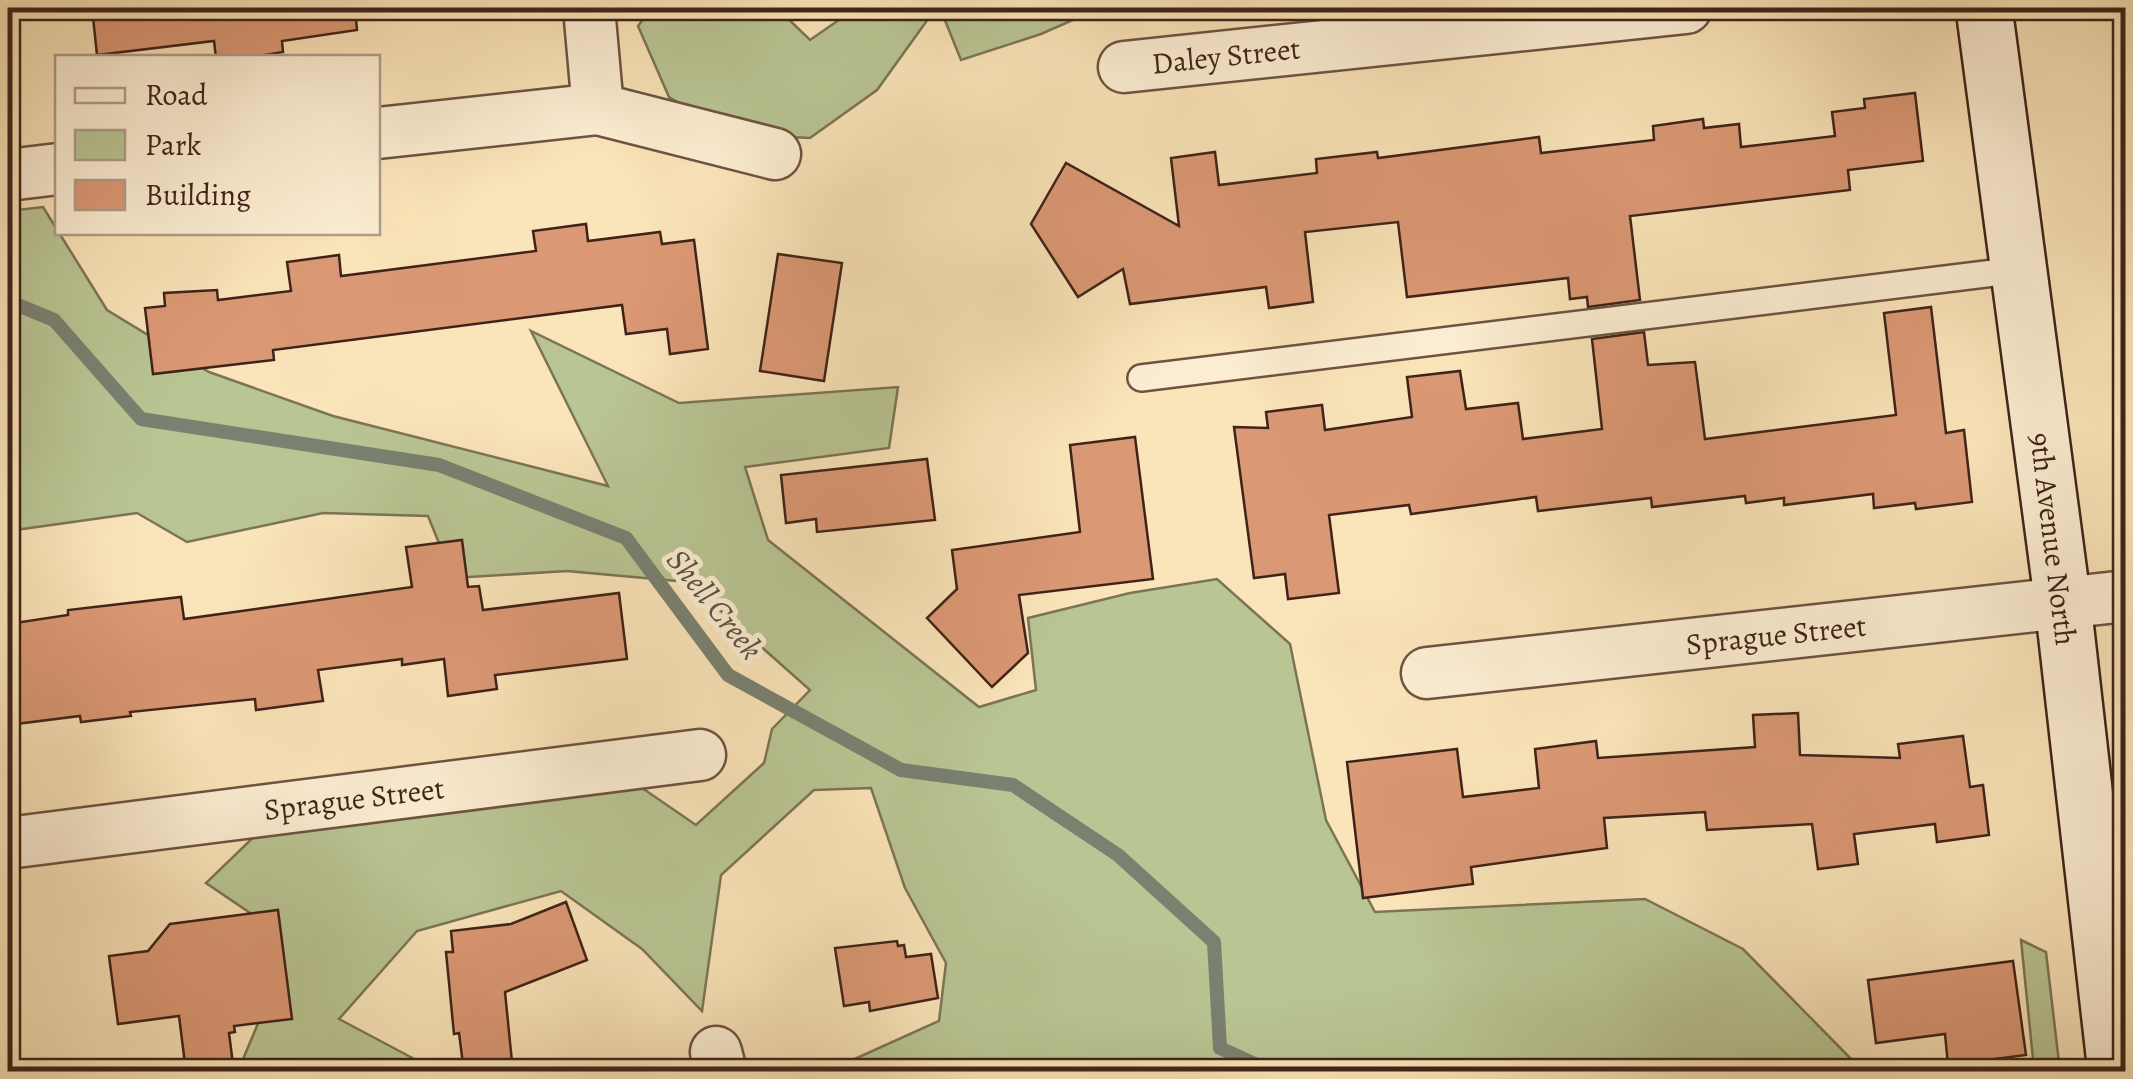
<svg xmlns="http://www.w3.org/2000/svg" width="2133" height="1079" font-family="Alegreya,serif">
  <style>
    .green { fill: #b9c593; stroke: #7c7456; stroke-width: 2.5 }
    .lines { fill: none; stroke-linecap: round; stroke-linejoin: round }
    .stream { stroke: #798171; stroke-width: 14 }
    .building { fill: #db9874; stroke: #3f2319; stroke-width: 2.5 }
    .lane-casing { stroke: #6e5341; stroke-width: 30 }
    .street-casing { stroke: #6e5341; stroke-width: 55 }
    .secondary-casing { stroke: #3f2319; stroke-width: 60 }
    .lane { stroke: #fcedd2; stroke-width: 25 }
    .street { stroke: #fcedd2; stroke-width: 50 }
    .secondary { stroke: #fcedd2; stroke-width: 55 }
    .labels { text-anchor: middle; dominant-baseline: central; stroke-width: 10; stroke-linejoin: round; paint-order: stroke }
    .street-label { font-size: 30px; fill: #3f2319; stroke: #fcedd2 }
    .water-label { font-size: 32px; font-style: italic; fill: #5c5245; stroke: #fcedd2 }
  </style>
  <rect width="100%" height="100%" fill="#fae4b9"/>
  <filter id="stains"><feTurbulence type="fractalNoise" baseFrequency=".002" numOctaves="4"/><feColorMatrix values="0 0 0 0 .2 0 0 0 0 .09 0 0 0 0 .02 0 0 0 .5 -.17"/></filter>
  <radialGradient id="worn" r=".72"><stop offset=".6" stop-color="#630" stop-opacity="0"/><stop offset="1" stop-color="#630" stop-opacity=".3"/></radialGradient>
  <!-- green -->
  <g class="green">
    <polygon points="652,8 777,8 810,40 846,15 851,8 936,8 877,90 810,138 733,134 669,97 638,26"/>
    <polygon points="940,8 1096,8 1098,9 1041,34 961,60"/>
    <polygon points="43,207 107,310 209,372 333,416 608,486 531,331 679,403 898,387 889,448 745,467 768,540 979,707 1036,690 1028,618 1130,593 1217,579 1290,644 1326,820 1375,912 1645,899 1743,949 1858,1066 1891,1071 828,1071 939,1021 946,963 905,888 871,788 814,790 721,875 702,1011 642,949 561,891 417,931 339,1019 437,1071 238,1071 267,1002 275,930 206,883 262,829 629,779 696,825 764,763 772,729 810,690 688,582 567,571 453,578 428,516 323,513 187,542 137,513 8,531 8,211"/>
    <polygon points="2021,940 2046,952 2060,1071 1970,1071 2033,1059"/>
  </g>
  <g class="lines">
    <!-- stream -->
    <polyline class="stream" points="8,301 54,320 141,419 439,465 626,538 728,675 901,770 1013,785 1118,855 1214,942 1220,1048 1272,1072"/>
  </g>
  <!-- building -->
  <g class="building">
    <polygon points="92,8 355,8 357,30 282,41 283,52 246,58 216,58 214,41 97,55"/>
    <polygon points="1915,93 1923,161 1848,170 1850,190 1630,216 1640,300 1588,307 1587,297 1570,299 1568,278 1407,297 1398,222 1305,232 1313,302 1269,308 1266,287 1130,304 1123,269 1078,297 1031,224 1066,163 1179,226 1171,158 1215,152 1219,185 1317,173 1316,159 1377,152 1378,158 1539,137 1541,153 1654,140 1653,126 1703,119 1704,128 1739,124 1741,147 1835,136 1832,112 1865,108 1864,99"/>
    <polygon points="586,224 588,241 660,232 662,244 694,240 708,349 670,354 667,329 626,334 622,305 273,350 274,360 153,374 145,308 165,306 164,293 217,290 218,300 291,291 287,262 339,255 341,276 536,251 533,231"/>
    <polygon points="778,254 842,263 824,381 760,371"/>
    <polygon points="1931,307 1946,433 1964,430 1972,502 1916,509 1915,503 1874,508 1873,494 1784,505 1784,498 1746,503 1745,496 1652,507 1651,498 1538,511 1536,497 1411,514 1409,505 1329,515 1339,593 1288,599 1285,574 1254,578 1234,427 1268,428 1266,412 1322,405 1325,430 1412,417 1407,377 1460,371 1466,409 1518,403 1523,439 1602,429 1592,339 1644,332 1648,365 1695,362 1705,439 1896,415 1884,313"/>
    <polygon points="1135,437 1153,579 1019,595 1028,653 992,687 927,618 957,589 952,550 1080,532 1070,445"/>
    <polygon points="927,459 935,520 817,532 816,519 786,523 781,475"/>
    <polygon points="462,540 468,587 479,586 483,610 619,593 627,659 495,675 497,689 448,696 444,659 402,665 402,659 318,670 323,701 256,710 255,699 130,712 131,716 81,722 80,716 8,725 8,624 68,615 68,610 181,597 184,619 412,587 406,547"/>
    <polygon points="1798,713 1800,755 1900,758 1898,744 1963,736 1970,787 1983,785 1989,835 1937,842 1935,824 1854,834 1858,864 1818,869 1812,824 1707,830 1705,812 1604,818 1607,848 1471,867 1473,884 1363,898 1347,762 1457,749 1463,797 1539,788 1535,749 1596,741 1598,758 1755,747 1753,715"/>
    <polygon points="566,902 587,960 505,992 513,1072 464,1072 459,1033 454,1034 446,952 453,952 451,931 511,924"/>
    <polygon points="278,910 292,1019 234,1026 235,1032 229,1033 234,1072 186,1072 179,1016 118,1024 109,956 148,951 170,924"/>
    <polygon points="897,941 898,946 904,945 906,957 931,954 938,998 870,1011 869,1002 844,1006 835,948"/>
    <polygon points="2013,961 2026,1055 1948,1065 1945,1034 1876,1043 1868,980"/>
  </g>
  <g class="lines">
    <defs>
      <polyline id="lane" points="1141,378 2018,270"/>
      <g id="street">
        <polyline points="589,8 598,109"/>
        <polyline points="1124,67 1686,8"/>
        <polyline points="378,133 598,109 775,154"/>
        <polyline points="8,175 58,169"/>
        <polyline points="1427,673 2126,596"/>
        <polyline points="8,843 700,755"/>
        <polyline points="716,1052 721,1072"/>
      </g>
      <polyline id="secondary" points="1984,8 2063,604 2116,1072"/>
    </defs>
    <!-- lane casing -->
    <use href="#lane" class="lane-casing"/>
    <!-- street casing -->
    <use href="#street" class="street-casing"/>
    <!-- secondary casing -->
    <use href="#secondary" class="secondary-casing"/>
    <!-- lane -->
    <use href="#lane" class="lane"/>
    <!-- street -->
    <use href="#street" class="street"/>
    <!-- secondary -->
    <use href="#secondary" class="secondary"/>
  </g>
  <g class="labels">
    <!-- street labels -->
    <g class="street-label">
      <text transform="translate(1226 56) rotate(-6)">Daley Street</text>
      <text transform="translate(2053 539) rotate(83)">9th Avenue North</text>
      <text transform="translate(1776 635) rotate(-6)">Sprague Street</text>
      <text transform="translate(354 799) rotate(-7)">Sprague Street</text>
    </g>
    <!-- water labels -->
    <g class="water-label">
      <text transform="translate(715 604) rotate(51)">Shell Creek</text>
    </g>
  </g>
  <!-- margin -->
  <rect width="2133" height="1079" fill="none" stroke="#fae4b9" stroke-width="40"/>
  <rect x="10" y="10" width="2113" height="1059" fill="none" stroke="#3f2319" stroke-width="5"/>
  <rect x="20" y="20" width="2093" height="1039" fill="none" stroke="#3f2319" stroke-width="2.5"/>
  <!-- legend -->
  <rect x="55" y="55" width="325" height="180" fill="#fcedd2" stroke="#b09c88" stroke-width="2.5"/>
  <rect x="75" y="88" width="50" height="15" fill="#fcedd2" stroke="#b09c88" stroke-width="2.5"/>
  <text x="145" y="105" font-size="30" fill="#3f2319">Road</text>
  <rect x="75" y="130" width="50" height="30" fill="#b9c593" stroke="#b09c88" stroke-width="2.5"/>
  <text x="145" y="155" font-size="30" fill="#3f2319">Park</text>
  <rect x="75" y="180" width="50" height="30" fill="#db9874" stroke="#b09c88" stroke-width="2.5"/>
  <text x="145" y="205" font-size="30" fill="#3f2319">Building</text>
  <rect width="100%" height="100%" filter="url(#stains)"/>
  <rect width="100%" height="100%" fill="url(#worn)"/>
</svg>
